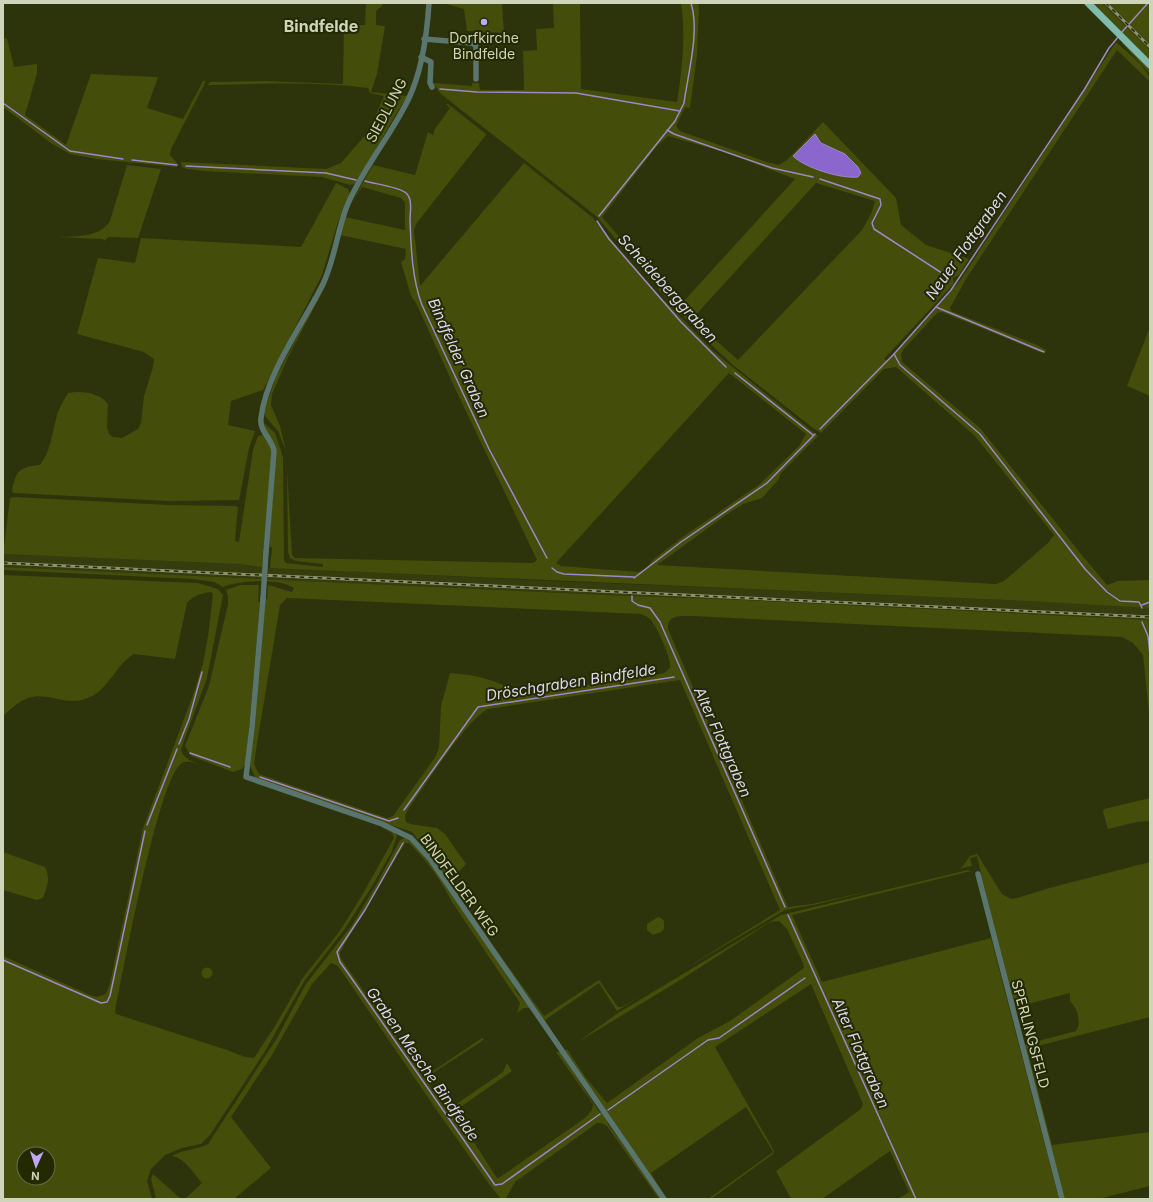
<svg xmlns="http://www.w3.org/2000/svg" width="1153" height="1202" font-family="Inter,sans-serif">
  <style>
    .built { fill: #353c0d }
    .green { fill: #444d09; fill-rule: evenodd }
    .water { fill: #8b67cd; stroke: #9f88c7 }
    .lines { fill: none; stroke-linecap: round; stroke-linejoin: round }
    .stream { stroke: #9f88c7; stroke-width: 1.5 }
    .minor { stroke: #5a756e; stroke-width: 5.5 }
    .major { stroke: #81bbad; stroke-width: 7 }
    .rail-casing { stroke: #8d9373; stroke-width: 3 }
    .rail { stroke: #232901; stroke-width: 1.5; stroke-dasharray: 4.5; stroke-linecap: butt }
    .minor-bridge { stroke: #5a756e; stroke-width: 5.5 }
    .poi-dot { fill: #bfa8f4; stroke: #232901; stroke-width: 1.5 }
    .labels { text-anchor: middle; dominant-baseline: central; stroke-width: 4; stroke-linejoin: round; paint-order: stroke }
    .poi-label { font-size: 14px; fill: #cfd5ba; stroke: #232901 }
    .street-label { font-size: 14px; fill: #cfd5ba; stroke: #232901 }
    .water-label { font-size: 15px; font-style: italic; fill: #ddd6f1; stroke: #232901 }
    .quarter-label { font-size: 16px; font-weight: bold; fill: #cfd5ba; stroke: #232901 }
  </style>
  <rect width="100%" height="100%" fill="#2d330b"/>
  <!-- built -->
  <g class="built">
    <polygon points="1102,3 1109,3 1134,27 1150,44 1150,50"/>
    <polygon points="3,554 241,564 262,567 505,579 1104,604 1150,608 1150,620 744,600 604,595 3,567"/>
  </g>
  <!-- green -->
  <g class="green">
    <path d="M 366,3 L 382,3 L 382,6 L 376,11 L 376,25 L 385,26 L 377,74 L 371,92 L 407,96 L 355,184 L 350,185 L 322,177 L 204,171 L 187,169 L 182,167 L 181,162 L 326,169 L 341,163 L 368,132 L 384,96 L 370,93 L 368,88 C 315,81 261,84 208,85 L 210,82 L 266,81 L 343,84 L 344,25 L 365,25 Z"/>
    <polygon points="443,3 502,3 504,33 467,31 464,9"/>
    <path d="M 553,3 L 580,3 L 581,89 L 677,102 C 682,69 686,36 681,3 L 698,3 L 699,8 L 697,55 L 690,108 L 685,107 L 676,126 L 680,131 L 767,162 L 779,165 L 787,160 L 823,122 L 896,198 L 901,225 L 926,245 L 969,259 L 959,275 L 953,278 L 954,283 L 948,290 L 884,359 L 888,361 L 959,282 L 1116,42 C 1124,50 1150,68 1150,82 L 1117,50 L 966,279 L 950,308 L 951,311 L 1037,345 L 1046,350 L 1045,352 L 1040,352 L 942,312 L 937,313 L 903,350 L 901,355 L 902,362 L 980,428 L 1081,554 L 1107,585 L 1118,581 L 1150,580 L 1150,608 L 1029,601 L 270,568 L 272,548 L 269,546 L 276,450 C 275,440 263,431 264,423 L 275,433 L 283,457 L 284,560 L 286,563 L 323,567 L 323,564 L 296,561 L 290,558 L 288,552 L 287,469 L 292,555 L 295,558 L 533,563 L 537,560 L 452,382 L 416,303 L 411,296 L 401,262 L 405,259 L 406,249 L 340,235 L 345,217 L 405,230 L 405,202 L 401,198 L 362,187 L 354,198 L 373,165 L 415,175 L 428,132 L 433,135 L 435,129 L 450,108 L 446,104 L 448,104 L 486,134 L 486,135 L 416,224 L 414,230 L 420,286 L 524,163 L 592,217 L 660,296 L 713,351 L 818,436 L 781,473 L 778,480 L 762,498 L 743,504 L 726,515 L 657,565 L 996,584 L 1004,581 L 1048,543 L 1054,535 L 975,436 L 896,367 L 884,369 L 821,433 L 813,428 L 734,366 L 703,337 L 673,306 L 596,216 L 441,94 L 433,83 L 472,86 L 472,83 L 479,83 L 480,90 L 524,90 L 523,51 L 537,50 L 536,29 L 554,28 ZM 668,136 L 724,152 L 795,179 L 684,301 L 677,303 L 602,217 L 657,146 ZM 819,138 C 823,149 834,147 843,153 C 849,156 853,162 858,167 L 839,176 L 803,163 L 793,156 ZM 816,183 L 875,201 L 871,214 L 862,230 L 738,360 L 692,319 ZM 729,373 L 806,434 L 799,446 L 760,484 L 684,536 L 654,559 L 645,569 L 638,572 L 561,566 L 556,563 Z"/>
    <polygon points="1094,3 1102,3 1150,50 1150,60"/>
    <polygon points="1109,3 1150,3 1150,44"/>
    <polygon points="7,38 14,67 37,64 37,73 25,115 66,145 91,74 158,77 147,108 183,119 203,81 206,81 171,149 170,155 177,163 177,167 97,159 70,154 51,143 3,107 3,39"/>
    <polygon points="1123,42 1150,69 1150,74 1122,43"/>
    <path d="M 127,165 L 161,169 L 138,238 L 109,237 L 104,241 L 103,239 L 58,237 C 77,236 99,238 110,221 Z"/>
    <path d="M 336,183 L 348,189 L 350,194 L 338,222 L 322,275 L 263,390 L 231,401 L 228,425 L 255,431 L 249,448 L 239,500 L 168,501 L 13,493 L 12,491 C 15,472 20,466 40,465 C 51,451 52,432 57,415 C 59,408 64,400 68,393 C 81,390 101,393 108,404 L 107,427 L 109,434 L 113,437 L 122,438 L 138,429 L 141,423 L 144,396 L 153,367 L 154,359 L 144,352 L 77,334 L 98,258 L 135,263 L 141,238 L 301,247 Z"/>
    <polygon points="327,279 326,285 289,355 272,394 271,405 280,426 286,451 278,431 265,416 264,411 276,377"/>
    <polygon points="1150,327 1150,396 1127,386"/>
    <polygon points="262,435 269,441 272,450 262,567 240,564 3,554 10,498 14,497 168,505 235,506 238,507 235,541 239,542 253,450 258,436"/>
    <path d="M 3,567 L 604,595 L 744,600 L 1150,620 L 1150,722 L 1143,655 L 1133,643 L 1122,637 L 692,616 C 681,616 667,614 668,629 L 788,907 L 812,904 L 874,890 L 818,904 L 785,910 L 678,973 L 780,910 L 680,680 L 488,709 C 467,719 425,786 409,808 L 405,815 L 406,822 L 410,824 L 437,828 L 445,834 L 466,864 L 450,881 L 474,919 L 544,1016 L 599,980 L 618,1007 L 622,1007 L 647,992 L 617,1011 L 599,983 L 545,1020 L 552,1031 L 550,1032 L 539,1012 L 537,1009 L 434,860 L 412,832 L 265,782 L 255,777 L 250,766 L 265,599 L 267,599 L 268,585 L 292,592 L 294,588 C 277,578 240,580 223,587 L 214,582 L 193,579 L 3,570 ZM 287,598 L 640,614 C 644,615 648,617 651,620 C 657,628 672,659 670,668 L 664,673 L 651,676 L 557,689 C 518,702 517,687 483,678 C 473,675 461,674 450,673 L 441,706 L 439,747 L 436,756 L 393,816 L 387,818 L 259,774 L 254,764 L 256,750 L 280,605 Z"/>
    <path d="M 3,575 L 198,583 L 218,589 L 223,595 L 207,678 L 181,749 C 183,759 192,761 201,765 C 194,763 187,759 181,764 C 158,780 123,973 115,1011 L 116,1014 L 227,1050 L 245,1057 L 254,1058 L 275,1026 L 302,979 L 339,932 L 361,897 L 394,838 L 392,833 L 380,826 L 395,833 L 397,836 L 391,853 L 371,888 L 344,930 L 305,980 L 264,1053 L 210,1135 L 201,1144 L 182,1148 L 165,1155 L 151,1169 L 147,1181 L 152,1199 L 3,1199 L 3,956 L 90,995 L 97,997 L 106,994 L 110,983 L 143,828 L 193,695 L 203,663 L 208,636 L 213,594 L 211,592 C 201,593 193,596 187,603 L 175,659 L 134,654 C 115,665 109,690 88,698 C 66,707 48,691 28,698 C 18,702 11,709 3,716 ZM 24,1154 L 48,1154 L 48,1178 L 24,1178 Z"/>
    <polygon points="240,585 259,585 258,602 260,602 246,763 242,769 233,772 191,756 185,746 209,686 228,604 228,596 226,590"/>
    <polygon points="1150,798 1150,821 1137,822 1108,829 1103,812 1104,809"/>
    <path d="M 405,838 C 423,844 499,964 515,988 L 515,990 L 530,1008 L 524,1008 L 517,1013 L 520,1003 L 452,902 C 441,880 427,861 409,843 L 405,843 L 340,952 L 340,957 L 441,1102 L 445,1106 L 452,1107 L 503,1072 L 507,1063 L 512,1071 L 462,1106 L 455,1113 L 497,1178 L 500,1177 L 585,1118 L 592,1110 L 593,1104 L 556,1052 L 560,1052 L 598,1110 L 605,1116 L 608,1124 L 662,1199 L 659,1199 L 607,1126 L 601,1123 L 597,1123 L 515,1182 L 506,1198 L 500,1198 L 489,1184 L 442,1118 L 338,966 L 331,963 L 312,984 L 272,1055 L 231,1117 L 271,1168 L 234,1199 L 185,1199 L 202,1183 C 193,1173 186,1159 172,1156 C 183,1149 197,1150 208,1144 L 277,1038 L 306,984 L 352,925 L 376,885 L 400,840 Z"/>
    <path d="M 3,852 L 45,867 C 51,878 47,887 43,898 L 37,900 L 3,890 Z"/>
    <path d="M 977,854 L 1002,894 L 1011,899 L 1017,898 L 1053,887 L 1150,862 L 1150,1017 L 1030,1048 L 1028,1052 L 1052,1145 L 1150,1132 L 1150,1186 L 1098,1199 L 1063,1199 L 1023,1045 L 1076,1031 C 1082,1022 1077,1008 1070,1001 L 1070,993 L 1013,1008 L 977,856 L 970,858 L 972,866 L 958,869 L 962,867 L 970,856 Z"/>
    <polygon points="968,870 974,873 971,871 792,915 822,982 991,938 1059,1199 898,1199 909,1192 890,1151 822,1199 791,1199 776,1171 861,1109 863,1104 811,984 715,1047 774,1151 773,1154 711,1199 708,1199 773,1152 746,1107 651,1173 666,1198 565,1050 567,1049 586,1078 607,1103 698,1038 730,1021 804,968 803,963 787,929 779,921 770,922 682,979 578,1042 618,1013 781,915"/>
    <polygon points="658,917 661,918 664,921 664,929 661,932 653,935 647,930 647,924"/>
    <circle cx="207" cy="973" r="5.5"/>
    <polygon points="482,1038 484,1039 482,1041 430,1075 430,1073"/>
    <polygon points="153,1174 181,1199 156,1199 151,1179"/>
  </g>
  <!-- water -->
  <path class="water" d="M 815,134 L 821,143 L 845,154 L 858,167 L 861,173 L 858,177 C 841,179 805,168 793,156 Z"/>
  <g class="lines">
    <!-- stream -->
    <g class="stream">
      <polyline points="1121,33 1148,3"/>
      <polyline points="1119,36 1109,48 1084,90 951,290 894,354 900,365 980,434 1085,569 1107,592 1120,601 1139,602 1142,608"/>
      <polyline points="440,89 477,92 576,93 680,111"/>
      <polyline points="3,103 70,151 123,159"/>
      <polyline points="667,130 674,134 772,168 813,177"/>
      <polyline points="132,160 177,165"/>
      <polyline points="186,166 326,173 356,180"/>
      <polyline points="820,179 880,199 881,205 872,223 874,229 948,277"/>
      <path d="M 365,181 C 375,184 400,187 406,193 C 413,199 410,212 410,220 C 411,247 412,279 422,305 L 489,449 L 547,558"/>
      <path d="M 599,216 L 675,121 L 684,103 C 688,73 700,32 691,3"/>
      <polyline points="597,221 609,239 681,322 726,367"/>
      <polyline points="936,307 1044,352"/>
      <polyline points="735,373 813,435"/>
      <polyline points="820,429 894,354"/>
      <polyline points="552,568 557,572 564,574 634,577"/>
      <polyline points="634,578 681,542 767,483 815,434"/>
      <polyline points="632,596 632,601 638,605 650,608 660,622 785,907"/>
      <polyline points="1142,605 1150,602"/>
      <polyline points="1142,622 1148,636 1150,655"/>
      <polyline points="179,744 189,719 202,672"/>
      <polyline points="190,753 230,767"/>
      <polyline points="260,777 389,821 398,818"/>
      <polyline points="404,810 478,707 674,677"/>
      <polyline points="147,825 177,749"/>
      <polyline points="403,843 365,910 337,952 340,962 350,976 495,1185 502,1184 600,1114"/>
      <polyline points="788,915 916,1199"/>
      <polyline points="3,960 101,1003 107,1002 110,996 145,831"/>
      <polyline points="608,1110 708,1040 719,1038 805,978"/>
    </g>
    <!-- minor -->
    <g class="minor">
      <polyline points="424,39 472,43 476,46 476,79"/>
      <polyline points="421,57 431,62 430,83 432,87"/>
      <path d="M 266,552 L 274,451 C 272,439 259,431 261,418 C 266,374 303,324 323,284 C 335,259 337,231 347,206 C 363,168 390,137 408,100 C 422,72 427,34 429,3"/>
      <polyline points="263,599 252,727 246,777 382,824 411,838 430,859 446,882 664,1199"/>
      <polyline points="978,874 1062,1199"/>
    </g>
    <!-- major -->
    <polyline class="major" points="1088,3 1150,65"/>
    <defs>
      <g id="rail">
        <polyline points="1106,3 1150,47"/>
        <polyline points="3,563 1150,617"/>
      </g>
    </defs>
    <!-- rail casing -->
    <use href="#rail" class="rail-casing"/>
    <!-- rail -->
    <use href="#rail" class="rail"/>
    <!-- minor-bridge -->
    <polyline class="minor-bridge" points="263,599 266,552"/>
  </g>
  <!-- markers -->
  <circle class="poi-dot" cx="484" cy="22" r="4"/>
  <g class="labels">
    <!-- poi labels -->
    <g class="poi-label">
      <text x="484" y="37">Dorfkirche<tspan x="484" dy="16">Bindfelde</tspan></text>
    </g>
    <!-- street labels -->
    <g class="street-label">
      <text transform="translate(386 110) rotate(-62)">SIEDLUNG</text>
      <text transform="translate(460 885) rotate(54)">BINDFELDER WEG</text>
      <text transform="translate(1031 1034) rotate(75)">SPERLINGSFELD</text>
    </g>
    <!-- water labels -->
    <g class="water-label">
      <text transform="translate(966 245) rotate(-55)">Neuer Flottgraben</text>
      <text transform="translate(668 288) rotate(48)">Scheideberggraben</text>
      <text transform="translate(459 358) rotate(66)">Bindfelder Graben</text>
      <text transform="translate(571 682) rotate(-9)">Dröschgraben Bindfelde</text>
      <text transform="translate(723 742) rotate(66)">Alter Flottgraben</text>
      <text transform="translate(861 1053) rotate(66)">Alter Flottgraben</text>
      <text transform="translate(423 1064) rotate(55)">Graben Mesche Bindfelde</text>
    </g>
    <!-- quarter labels -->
    <g class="quarter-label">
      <text x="321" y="26">Bindfelde</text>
    </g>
  </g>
  <!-- border -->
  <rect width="1153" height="1202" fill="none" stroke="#cfd5ba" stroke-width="8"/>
  <!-- north arrow -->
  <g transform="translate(36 1166) rotate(183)"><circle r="19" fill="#232901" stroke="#686e4b"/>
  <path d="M0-3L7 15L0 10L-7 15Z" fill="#bfa8f4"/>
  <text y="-6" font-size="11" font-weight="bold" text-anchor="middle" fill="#cfd5ba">N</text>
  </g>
</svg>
